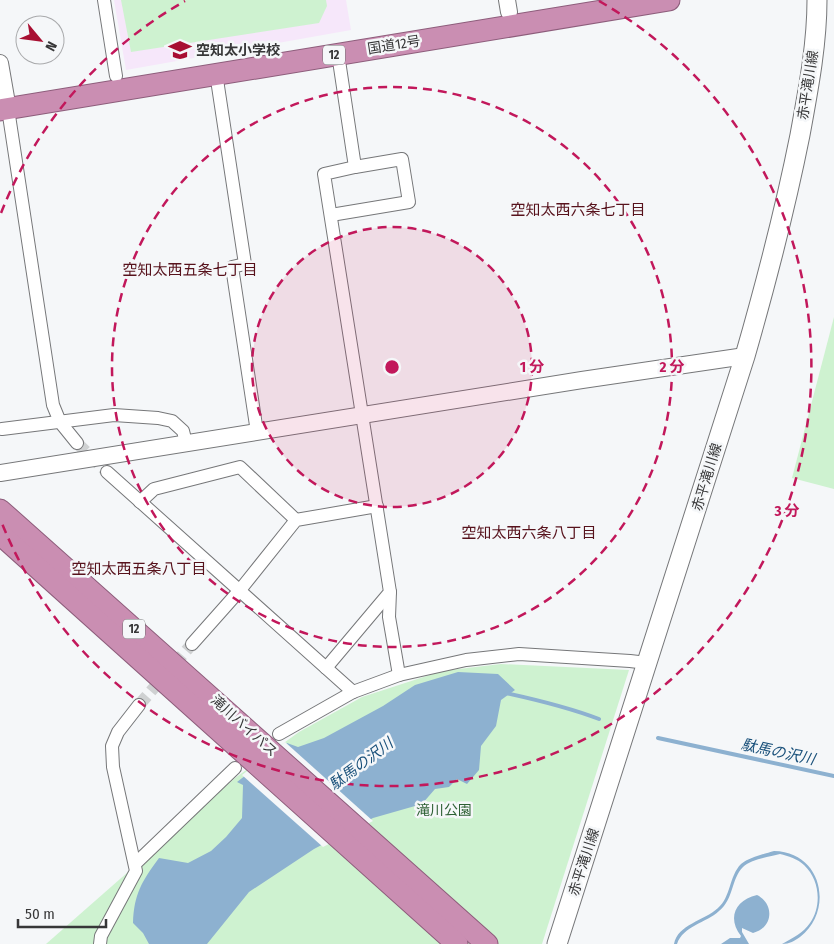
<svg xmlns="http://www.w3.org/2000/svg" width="834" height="944" font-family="'Fira Sans Condensed','Noto Sans JP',sans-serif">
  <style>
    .education { fill: #f6e7fa }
    .green { fill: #cef2d0 }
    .water { fill: #8db1d0 }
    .pier { fill: #f5f7f9 }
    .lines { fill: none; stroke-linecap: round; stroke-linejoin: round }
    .stream { stroke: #8db1d0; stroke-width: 4 }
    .minor-tunnel { stroke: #cfd1d2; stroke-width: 12; stroke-dasharray: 12 6; stroke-linecap: butt }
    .minor-casing { stroke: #767779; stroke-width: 14 }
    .tertiary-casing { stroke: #767779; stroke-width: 18 }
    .secondary-casing { stroke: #767779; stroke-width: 21 }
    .trunk-casing { stroke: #8d5d7b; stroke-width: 23 }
    .minor { stroke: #fff; stroke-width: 12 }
    .tertiary { stroke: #fff; stroke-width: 16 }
    .secondary { stroke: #fff; stroke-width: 19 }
    .trunk { stroke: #ca8eb2; stroke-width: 21 }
    .ring { fill: none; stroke: #c2185b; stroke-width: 2.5; stroke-dasharray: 9 6 }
    .labels { text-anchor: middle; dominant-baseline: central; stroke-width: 5; stroke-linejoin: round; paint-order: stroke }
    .shield { fill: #f5f7f9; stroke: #707172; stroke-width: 1 }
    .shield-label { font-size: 12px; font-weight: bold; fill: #373738 }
    .street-label { font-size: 14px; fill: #373738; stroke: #f5f7f9 }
    .poi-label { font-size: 14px; font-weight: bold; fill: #373738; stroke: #f5f7f9; text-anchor: start }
    .park-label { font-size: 14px; fill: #2d6034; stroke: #f5f7f9 }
    .neighbourhood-label { font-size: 15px; fill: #57121c; stroke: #f5f7f9 }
    .water-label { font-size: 15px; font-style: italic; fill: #19507a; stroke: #f5f7f9 }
    .centre { fill: #c2185b; stroke: #f5f7f9; stroke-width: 2.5 }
    .ring-label { font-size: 15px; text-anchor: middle; font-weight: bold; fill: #c2185b; stroke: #f5f7f9; stroke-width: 5; stroke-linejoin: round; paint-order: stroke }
  </style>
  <rect width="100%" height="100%" fill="#f5f7f9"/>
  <!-- education -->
  <polygon class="education" points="114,0 346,0 351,30 126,70"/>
  <!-- green -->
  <g class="green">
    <polygon points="121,0 326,0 327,6 319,23 131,52"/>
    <polygon points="834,317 834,489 792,478"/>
    <polygon points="501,664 629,670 542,944 46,944 235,778 299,732 362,697 442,671"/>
  </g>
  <!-- water -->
  <g class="water">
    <path d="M 458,672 L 498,674 L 515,690 L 501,700 L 496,726 L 481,746 L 479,770 L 467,784 L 457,779 L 449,787 L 435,789 L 422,804 L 373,818 L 314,849 L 249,892 L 207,944 L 149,944 L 143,933 L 133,923 C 134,894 142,881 159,858 L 188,863 L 211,851 L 226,837 L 242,818 L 243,785 L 237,782 L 287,743 L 298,747 L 324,738 L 383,706 L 415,685 Z"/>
    <path d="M 774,851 C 823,852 834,911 800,937 C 794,941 790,944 782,944 C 793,938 803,933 810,923 C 822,906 820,880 804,865 C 798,859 788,856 780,854 C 769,857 752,859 743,867 C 731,879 734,899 719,911 C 706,923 683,926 677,944 L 674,944 C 678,924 704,921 718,908 C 731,897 729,876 741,864 C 750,857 764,854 774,851 Z"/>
    <path d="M 757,895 C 775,904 773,928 753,933 L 742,928 L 742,932 L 749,944 L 721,944 L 730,938 L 740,938 L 741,936 C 727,918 735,900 757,895 Z"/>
  </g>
  <!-- pier -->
  <polygon class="pier" points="285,742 373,821 323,847 242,775"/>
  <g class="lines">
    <!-- stream -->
    <g class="stream">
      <path d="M 506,693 C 538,700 568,707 599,719"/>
      <polyline points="658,738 834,776"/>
    </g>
    <!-- minor-tunnel -->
    <g class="minor-tunnel">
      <polyline points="77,443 107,472"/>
      <polyline points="139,705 192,644"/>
    </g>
    <defs>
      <g id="minor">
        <polyline points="104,0 116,76"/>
        <polyline points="216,73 245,264 232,267 257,432"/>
        <polyline points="8,109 53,405 60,422 77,443"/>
        <polyline points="331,215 409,202 402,159 355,167"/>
        <polyline points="2,429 114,415 158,418 172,421 183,431 186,443"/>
        <polyline points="107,472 353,692"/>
        <polyline points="140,502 154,489 240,467 296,520"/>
        <polyline points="390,592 389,617 399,675"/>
        <polyline points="192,644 240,590 296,520 377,506"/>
        <polyline points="326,668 390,592 324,174 355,167 338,54"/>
        <polyline points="279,734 353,692 399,675 466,660 519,654 630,661 647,663"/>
        <polyline points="135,864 235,768"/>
        <polyline points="100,944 101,936 136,871 113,767 112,746 118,732 139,705"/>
      </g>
      <g id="tertiary">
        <polyline points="507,0 509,12"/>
        <polyline points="0,63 8,109"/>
        <polyline points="0,473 582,380 745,356"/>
      </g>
      <path id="secondary" d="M 557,944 L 745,356 C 766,283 785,210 800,135 C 808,91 817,45 817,0"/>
      <g id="trunk">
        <polyline points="0,110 669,0"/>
        <polyline points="0,510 487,944"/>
        <polyline points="0,534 457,944"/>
      </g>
    </defs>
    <!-- minor casing -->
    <use href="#minor" class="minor-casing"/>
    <!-- tertiary casing -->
    <use href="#tertiary" class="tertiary-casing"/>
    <!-- secondary casing -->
    <use href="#secondary" class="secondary-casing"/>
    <!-- trunk casing -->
    <use href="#trunk" class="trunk-casing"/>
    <!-- minor -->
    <use href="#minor" class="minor"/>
    <!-- tertiary -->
    <use href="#tertiary" class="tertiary"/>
    <!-- secondary -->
    <use href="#secondary" class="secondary"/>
    <!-- trunk -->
    <use href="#trunk" class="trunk"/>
  </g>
  <!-- distance rings -->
  <circle cx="392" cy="367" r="140" fill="#c2185b" fill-opacity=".12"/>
  <g class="ring">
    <circle cx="392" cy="367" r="140"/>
    <circle cx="392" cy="367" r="280"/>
    <path d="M1 213A420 420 0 0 1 185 1M599 1A420 420 0 1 1 1 521"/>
  </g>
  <!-- icons -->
  <defs>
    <symbol id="school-bare" viewBox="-9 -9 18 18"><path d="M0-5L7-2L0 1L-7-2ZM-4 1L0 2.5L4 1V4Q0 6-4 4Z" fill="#a80f32" stroke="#f5f7f9" stroke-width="2.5" paint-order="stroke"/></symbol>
  </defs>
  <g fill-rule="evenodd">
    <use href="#school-bare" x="164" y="34" width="32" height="32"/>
  </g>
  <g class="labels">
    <!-- shield labels -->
    <g class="shield">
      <rect x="323" y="45.5" width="22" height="19" rx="4"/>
      <rect x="123" y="619.5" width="22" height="19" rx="4"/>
    </g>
    <g class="shield-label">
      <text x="334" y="55">12</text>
      <text x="134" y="629">12</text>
    </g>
    <!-- street labels -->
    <g class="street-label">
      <text transform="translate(394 45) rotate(-9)">国道12号</text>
      <text transform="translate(808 85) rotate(-81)">赤平滝川線</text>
      <text transform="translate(707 477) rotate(-73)">赤平滝川線</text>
      <text transform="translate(244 726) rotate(42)">滝川バイパス</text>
      <text transform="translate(584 862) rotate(-72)">赤平滝川線</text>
    </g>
    <!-- poi labels -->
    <g class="poi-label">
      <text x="196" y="50">空知太小学校</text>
    </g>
    <!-- park labels -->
    <g class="park-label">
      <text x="444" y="810">滝川公園</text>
    </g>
    <!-- neighbourhood labels -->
    <g class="neighbourhood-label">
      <text x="578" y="210">空知太西六条七丁目</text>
      <text x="190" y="270">空知太西五条七丁目</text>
      <text x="529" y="533">空知太西六条八丁目</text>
      <text x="139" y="569">空知太西五条八丁目</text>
    </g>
    <!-- water labels -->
    <g class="water-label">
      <text transform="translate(778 752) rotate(12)">駄馬の沢川</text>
      <text transform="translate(361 764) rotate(-37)">駄馬の沢川</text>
    </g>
  </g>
  <circle cx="392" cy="367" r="8" class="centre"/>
  <g class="ring-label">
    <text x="532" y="372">1 分</text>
    <text x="672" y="372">2 分</text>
    <text x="787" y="516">3 分</text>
  </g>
  <!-- north arrow -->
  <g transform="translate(40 40) rotate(119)"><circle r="24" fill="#f5f7f9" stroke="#a9aaac"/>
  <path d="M0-4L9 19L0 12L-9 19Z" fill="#a80f32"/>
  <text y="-8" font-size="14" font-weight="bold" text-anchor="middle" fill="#373738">N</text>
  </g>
  <!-- scale -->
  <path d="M18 919v8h88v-8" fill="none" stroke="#373738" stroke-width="2.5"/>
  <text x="25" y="919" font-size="15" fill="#373738" stroke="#f5f7f9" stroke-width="4" paint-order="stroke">50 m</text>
</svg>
